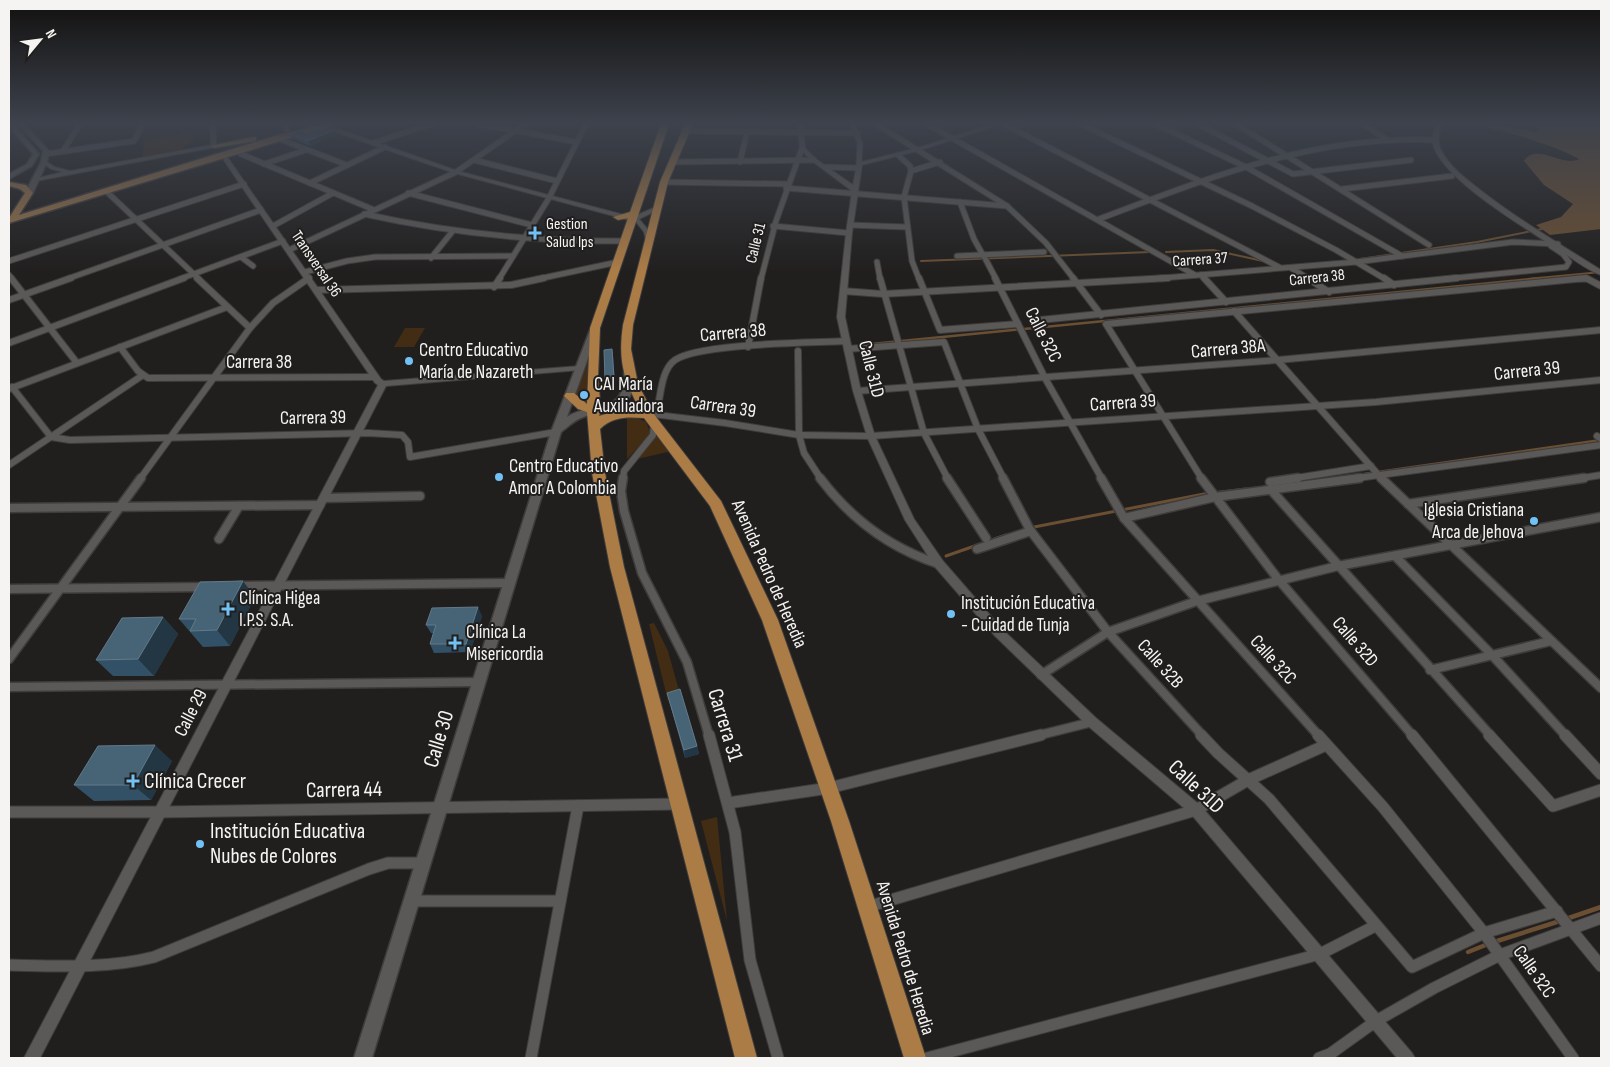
<svg xmlns="http://www.w3.org/2000/svg" width="1610" height="1067" font-family="'Sofia Sans Condensed',sans-serif">
  <style>
    .green { fill: #422c14 }
    .water { fill: #6a4f33 }
    .lines { fill: none; stroke-linecap: round; stroke-linejoin: round }
    .stream-far3 { stroke: #6a4f33; stroke-width: 2 }
    .stream-far2 { stroke: #6a4f33; stroke-width: 2.5 }
    .stream-far1 { stroke: #6a4f33; stroke-width: 3 }
    .stream { stroke: #6a4f33; stroke-width: 4.5 }
    .minor-far3-casing { stroke: #3e3d3c; stroke-width: 7 }
    .minor-far2-casing { stroke: #3e3d3c; stroke-width: 8 }
    .minor-far1-casing { stroke: #3e3d3c; stroke-width: 11 }
    .minor-casing { stroke: #3e3d3c; stroke-width: 13 }
    .tertiary-casing { stroke: #3e3d3c; stroke-width: 2 }
    .secondary-casing { stroke: #3e3d3c; stroke-width: 3 }
    .primary-casing { stroke: #3e3d3c; stroke-width: 3 }
    .trunk-casing { stroke: #3e3d3c; stroke-width: 2 }
    .minor-far3 { stroke: #5b5957; stroke-width: 5 }
    .minor-far2 { stroke: #5b5957; stroke-width: 6 }
    .minor-far1 { stroke: #5b5957; stroke-width: 8 }
    .minor { stroke: #5b5957; stroke-width: 11 }
    .tertiary { fill: #5b5957; fill-rule: evenodd }
    .secondary { fill: #5b5957; fill-rule: evenodd }
    .primary { fill: #98734a; fill-rule: evenodd }
    .trunk { fill: #ac7c46; fill-rule: evenodd }
    .wall { fill: #325167 }
    .shaded-wall { fill: #223643 }
    .building { fill: #476376; stroke: #627a89 }
    .poi-dot { fill: #72c1f5; stroke: #211f1e; stroke-width: 2 }
    .labels { text-anchor: middle; dominant-baseline: central; stroke-width: 4; stroke-linejoin: round; paint-order: stroke }
    .far-poi-label { font-size: 16px; fill: #f5f4f3; stroke: #211f1e; text-anchor: start }
    .far-street-label { font-size: 16px; fill: #f5f4f3; stroke: #211f1e }
    .street-label { font-size: 19px; fill: #f5f4f3; stroke: #211f1e }
    .poi-label { font-size: 19px; fill: #f5f4f3; stroke: #211f1e; text-anchor: start }
    .near-street-label { font-size: 22px; fill: #f5f4f3; stroke: #211f1e }
    .near-poi-label { font-size: 22px; fill: #f5f4f3; stroke: #211f1e; text-anchor: start }
  </style>
  <rect width="100%" height="100%" fill="#211f1e"/>
  <!-- green -->
  <g class="green">
    <polygon points="194,132 194,140 180,150 142,157 145,140"/>
    <polygon points="405,328 425,328 414,347 394,347"/>
    <polygon points="588,364 589,404 574,398"/>
    <polygon points="635,417 646,422 651,434 627,459 627,418"/>
    <polygon points="657,435 672,451 637,459"/>
    <polygon points="654,623 668,651 681,698 668,701 649,624"/>
    <polygon points="717,817 727,921 701,821"/>
  </g>
  <!-- water -->
  <path class="water" d="M 1482,124 L 1496,124 L 1535,132 L 1539,131 L 1538,129 L 1524,124 L 1601,124 L 1601,229 L 1550,235 L 1536,225 L 1561,217 L 1573,204 L 1544,185 L 1524,161 C 1537,142 1562,168 1579,159 C 1559,147 1503,130 1480,126 Z"/>
  <g class="lines">
    <!-- stream-far3 -->
    <g class="stream-far3">
      <polyline points="1166,252 1213,250 1263,261"/>
      <polyline points="1353,260 1477,242 1542,229"/>
      <polyline points="921,261 1150,252"/>
      <polyline points="1528,279 1601,272"/>
    </g>
    <!-- stream-far2 -->
    <g class="stream-far2">
      <polyline points="861,345 1541,278"/>
      <polyline points="1357,475 1601,440"/>
    </g>
    <!-- stream-far1 -->
    <g class="stream-far1">
      <polyline points="1029,528 1204,494 1246,489"/>
      <polyline points="946,556 1006,535"/>
    </g>
    <!-- stream -->
    <g class="stream">
      <polyline points="1566,919 1601,907"/>
      <polyline points="1494,942 1560,921"/>
      <polyline points="1468,952 1488,944"/>
    </g>
    <defs>
      <g id="minor-far3">
        <polyline points="479,124 577,142"/>
        <polyline points="852,124 860,143 859,164"/>
        <polyline points="876,124 1007,206 1046,243 1074,279"/>
        <polyline points="927,124 1195,275"/>
        <polyline points="1004,124 1279,267"/>
        <polyline points="1081,124 1252,206 1336,250 1385,279"/>
        <polyline points="1156,124 1246,167 1402,256"/>
        <polyline points="1198,124 1293,174 1411,160"/>
        <polyline points="1236,124 1429,245"/>
        <polyline points="1363,124 1386,139"/>
        <polyline points="686,131 858,133"/>
        <polyline points="282,140 347,165"/>
        <polyline points="373,143 431,124"/>
        <polyline points="63,151 80,124"/>
        <polyline points="46,154 134,141 143,124"/>
        <polyline points="241,154 372,209"/>
        <polyline points="898,155 910,166 911,171 904,197 912,261 919,279"/>
        <polyline points="474,160 557,181"/>
        <polyline points="672,162 814,160"/>
        <polyline points="740,162 747,132"/>
        <polyline points="264,164 306,150"/>
        <polyline points="826,167 858,168"/>
        <polyline points="911,171 940,162"/>
        <polyline points="664,182 787,184"/>
        <polyline points="310,183 385,147"/>
        <polyline points="786,188 1007,206"/>
        <polyline points="1342,189 1452,176"/>
        <polyline points="106,191 199,279"/>
        <polyline points="408,193 532,225"/>
        <polyline points="960,202 974,239 984,257"/>
        <path d="M 364,214 C 450,233 536,242 625,241"/>
        <path d="M 1099,219 C 1211,177 1314,135 1436,140"/>
        <polyline points="850,225 906,227"/>
        <polyline points="273,226 333,193"/>
        <polyline points="773,226 849,233"/>
        <polyline points="289,250 456,172 525,124"/>
        <polyline points="957,256 1044,252"/>
        <polyline points="241,257 253,266"/>
        <polyline points="431,258 452,232"/>
        <polyline points="986,260 996,279"/>
        <polyline points="9,261 244,184"/>
        <polyline points="877,262 880,279"/>
        <polyline points="1291,268 1309,279"/>
        <polyline points="305,272 347,261 375,257 513,256"/>
        <polyline points="9,275 12,279"/>
        <polyline points="1201,275 1205,279"/>
        <polyline points="67,279 261,210"/>
        <polyline points="180,279 283,241"/>
        <polyline points="307,279 309,278"/>
        <polyline points="499,279 549,198 586,124"/>
        <polyline points="538,279 618,262"/>
        <polyline points="761,279 776,221 802,148"/>
        <polyline points="1150,279 1356,262 1513,242 1558,244"/>
        <polyline points="1445,279 1566,267 1569,262 1563,254 1551,246"/>
        <polyline points="1573,279 1588,279"/>
      </g>
      <g id="minor-far2">
        <polyline points="11,278 77,363"/>
        <polyline points="197,278 250,328"/>
        <polyline points="880,278 924,433 948,479"/>
        <polyline points="919,278 940,330 1018,324"/>
        <polyline points="995,278 1045,378 1102,479"/>
        <polyline points="1073,278 1101,315"/>
        <polyline points="1204,278 1226,302"/>
        <polyline points="1307,278 1329,292"/>
        <polyline points="1384,278 1394,285"/>
        <polyline points="494,287 500,278"/>
        <polyline points="317,290 511,285 544,278"/>
        <polyline points="843,291 883,294 1168,278"/>
        <polyline points="9,300 71,278"/>
        <polyline points="1234,311 1382,479"/>
        <polyline points="1040,320 1457,278"/>
        <polyline points="9,343 184,278"/>
        <polyline points="120,347 138,371 148,378 375,377"/>
        <polyline points="748,347 761,278"/>
        <polyline points="847,349 944,342 978,429 1004,479"/>
        <polyline points="798,351 799,435 804,453 821,479"/>
        <polyline points="12,387 51,437 70,440 368,433 402,435 408,442 410,457 556,432"/>
        <polyline points="9,389 227,307"/>
        <polyline points="857,391 1278,360 1601,330"/>
        <path d="M 642,405 L 658,406 C 661,392 662,369 675,360 C 699,343 812,343 846,341"/>
        <polyline points="871,436 1376,402 1601,380"/>
        <polyline points="1597,436 1601,439"/>
        <polyline points="9,465 143,375"/>
        <polyline points="140,479 250,328 273,303 309,278"/>
        <polyline points="623,479 624,471 653,435 654,422"/>
        <polyline points="1202,479 1106,324 1586,278 1601,286"/>
        <polyline points="1290,479 1371,466"/>
        <polyline points="1350,479 1601,445"/>
        <polyline points="1576,479 1601,475"/>
      </g>
      <g id="minor-far1">
        <polyline points="623,478 621,491 624,511 642,573 687,662 709,736"/>
        <path d="M 820,478 C 851,519 889,548 939,564"/>
        <polyline points="947,478 986,538"/>
        <polyline points="1003,478 1030,530 1108,632 1203,736"/>
        <polyline points="1101,478 1124,518 1319,736"/>
        <polyline points="1201,478 1278,579 1413,736"/>
        <polyline points="1381,478 1601,688"/>
        <polyline points="1270,482 1298,478"/>
        <polyline points="1272,491 1491,736"/>
        <polyline points="324,498 420,496"/>
        <polyline points="1408,504 1584,478"/>
        <polyline points="9,508 320,505"/>
        <polyline points="1124,518 1215,497 1360,478"/>
        <polyline points="219,539 239,506"/>
        <polyline points="977,549 1031,531"/>
        <polyline points="1395,556 1492,655 1566,736"/>
        <polyline points="238,586 509,583"/>
        <polyline points="9,589 207,587"/>
        <polyline points="9,659 141,478"/>
        <polyline points="1430,670 1551,641"/>
        <polyline points="1041,675 1108,632 1197,601 1338,566 1601,517"/>
        <polyline points="9,687 479,682"/>
        <polyline points="1036,736 1092,722"/>
      </g>
      <g id="minor">
        <polyline points="709,735 735,832 750,960 778,1058"/>
        <polyline points="1201,735 1218,753 1269,799 1412,967 1484,933 1557,911"/>
        <polyline points="1318,735 1383,807 1484,933 1573,1058"/>
        <polyline points="1412,735 1601,966"/>
        <polyline points="1489,735 1553,806 1601,790"/>
        <polyline points="1565,735 1601,774"/>
        <polyline points="728,803 829,788 1041,735"/>
        <polyline points="9,812 161,812 679,804"/>
        <polyline points="412,901 560,901"/>
        <polyline points="867,907 1196,810 1248,780 1326,745"/>
        <path d="M 9,965 C 58,966 107,969 154,957 L 369,869 L 388,863 L 424,863"/>
        <polyline points="531,1058 578,806"/>
        <polyline points="927,1058 1320,954 1375,926"/>
        <polyline points="1319,1058 1330,1054 1376,1021 1434,988 1500,955 1601,918"/>
      </g>
      <g id="tertiary">
        <polygon points="210,124 216,124 216,147 36,181 33,179 63,172 51,169 42,163 42,161 44,160 55,167 70,171 211,145"/>
        <polygon points="283,124 289,124 289,132 285,132"/>
        <polygon points="308,124 341,130 458,171 632,217 656,207 660,207 660,209 639,219 650,232 652,244 647,245 644,232 636,222 454,173 338,133 306,127 306,125"/>
        <polygon points="797,124 803,124 805,148 816,159 853,185 857,163 917,148 993,124 1001,124 921,150 862,165 852,233 845,317 861,391 875,436 914,519 943,561 1003,630 1096,718 1201,806 1412,1053 1415,1058 1397,1058 1191,814 1088,726 995,636 935,567 905,520 868,439 799,438 725,426 645,416 644,414 645,412 648,411 725,420 799,432 866,433 853,391 837,317 846,233 852,191 812,161 800,149"/>
        <path d="M 1436,124 L 1442,124 C 1439,132 1437,142 1441,150 C 1449,166 1465,178 1479,189 C 1517,219 1560,244 1601,270 L 1601,275 C 1589,271 1576,261 1565,254 C 1532,232 1451,185 1435,150 C 1431,142 1433,132 1436,124 Z"/>
        <polygon points="226,157 228,158 381,379 384,381 580,366 584,368 580,370 386,386 40,1058 24,1058 378,385 375,383 223,159"/>
      </g>
      <g id="secondary">
        <polygon points="9,124 13,124 39,154 32,166 9,179 9,174 27,164 33,154 9,127"/>
        <polygon points="18,124 24,124 49,151 47,162 33,193 29,195 25,193 41,162 43,151"/>
        <path d="M 594,327 L 598,330 L 567,417 C 594,400 626,416 624,372 L 629,369 L 634,372 C 636,414 609,406 581,418 C 573,421 568,427 561,432 L 372,1058 L 354,1058 L 551,432 L 590,330 Z"/>
      </g>
      <g id="primary">
        <polygon points="325,124 337,124 9,223 9,218 25,193 20,189 9,186 9,182 26,185 33,193 19,215 275,136"/>
        <polygon points="253,137 256,137 256,141 214,148 210,146"/>
      </g>
      <path id="trunk" d="M 661,124 L 669,124 L 600,328 L 598,377 L 601,411 L 599,416 L 619,410 L 640,410 C 623,378 618,360 623,325 L 660,182 L 685,124 L 693,124 L 668,182 L 633,325 L 631,349 L 638,384 L 653,413 L 721,501 L 778,620 L 849,821 L 926,1058 L 904,1058 L 831,821 L 762,620 L 710,506 L 644,418 C 628,417 613,416 600,429 L 605,473 L 624,567 L 757,1058 L 735,1058 L 610,567 L 592,473 L 587,412 L 578,409 L 564,396 L 566,393 L 574,393 L 587,404 L 590,328 L 628,218 L 618,220 L 613,217 L 630,212 Z"/>
    </defs>
    <!-- minor-far3 casing -->
    <use href="#minor-far3" class="minor-far3-casing"/>
    <!-- minor-far2 casing -->
    <use href="#minor-far2" class="minor-far2-casing"/>
    <!-- minor-far1 casing -->
    <use href="#minor-far1" class="minor-far1-casing"/>
    <!-- minor casing -->
    <use href="#minor" class="minor-casing"/>
    <!-- tertiary casing -->
    <use href="#tertiary" class="tertiary-casing"/>
    <!-- secondary casing -->
    <use href="#secondary" class="secondary-casing"/>
    <!-- primary casing -->
    <use href="#primary" class="primary-casing"/>
    <!-- trunk casing -->
    <use href="#trunk" class="trunk-casing"/>
    <!-- minor-far3 -->
    <use href="#minor-far3" class="minor-far3"/>
    <!-- minor-far2 -->
    <use href="#minor-far2" class="minor-far2"/>
    <!-- minor-far1 -->
    <use href="#minor-far1" class="minor-far1"/>
    <!-- minor -->
    <use href="#minor" class="minor"/>
    <!-- tertiary -->
    <use href="#tertiary" class="tertiary"/>
    <!-- secondary -->
    <use href="#secondary" class="secondary"/>
    <!-- primary -->
    <use href="#primary" class="primary"/>
    <!-- trunk -->
    <use href="#trunk" class="trunk"/>
  </g>
  <!-- wall -->
  <g class="wall">
    <polygon points="335,130 337,135 310,146 293,139 290,134 309,134"/>
    <polygon points="612,349 613,355 615,384 606,385 605,379"/>
    <polygon points="255,597 230,646 203,647 179,619"/>
    <polygon points="482,616 470,652 434,653 430,644 433,633 431,633 426,625"/>
    <polygon points="163,617 178,634 154,676 113,676 96,660"/>
    <polygon points="667,693 697,746 699,754 685,758"/>
    <polygon points="172,761 151,800 94,801 74,785"/>
  </g>
  <!-- shaded-wall -->
  <g class="shaded-wall">
    <polygon points="335,130 337,135 310,146 308,141"/>
    <polygon points="612,349 613,355 615,384 614,378"/>
    <polygon points="243,581 255,597 230,646 217,630"/>
    <polygon points="478,607 482,616 470,652 466,644"/>
    <polygon points="163,617 178,634 154,676 138,659"/>
    <polygon points="155,745 172,761 151,800 133,785"/>
    <polygon points="697,746 699,754 685,758 684,750"/>
  </g>
  <!-- building -->
  <g class="building">
    <polygon points="315,129 335,130 308,141 290,134 300,131 309,134"/>
    <polygon points="612,349 614,378 605,379 604,350"/>
    <polygon points="243,581 217,630 190,631 196,619 179,619 200,582"/>
    <polygon points="478,607 466,644 430,644 436,625 426,625 432,608"/>
    <polygon points="163,617 138,659 96,660 122,618"/>
    <polygon points="680,689 697,746 684,750 667,693"/>
    <polygon points="155,745 133,785 74,785 98,746"/>
  </g>
  <!-- sky -->
  <linearGradient id="sky" x2="0" y2="1"><stop stop-color="#121110"/><stop offset="0.45" stop-color="#3d424c"/><stop offset="1" stop-color="#3d424c" stop-opacity="0"/></linearGradient>
  <rect width="1610" height="273" fill="url(#sky)"/>
  <!-- markers -->
  <g class="poi-dot">
    <path d="M532.5 225.5h5v5h5v5h-5v5h-5v-5h-5v-5h5z"/>
    <circle cx="409" cy="361" r="5"/>
    <circle cx="584" cy="395" r="5"/>
    <circle cx="499" cy="477" r="5"/>
    <circle cx="1534" cy="521" r="5"/>
    <path d="M225.5 601.5h5v5h5v5h-5v5h-5v-5h-5v-5h5z"/>
    <circle cx="951" cy="614" r="5"/>
    <path d="M452.5 635.5h5v5h5v5h-5v5h-5v-5h-5v-5h5z"/>
    <path d="M130.5 773.5h5v5h5v5h-5v5h-5v-5h-5v-5h5z"/>
    <circle cx="200" cy="844" r="5"/>
  </g>
  <g class="labels">
    <!-- far-poi labels -->
    <g class="far-poi-label">
      <text x="546" y="224">Gestion<tspan x="546" dy="18">Salud Ips</tspan></text>
    </g>
    <!-- far-street labels -->
    <g class="far-street-label">
      <text transform="translate(756 243) rotate(-76)">Calle 31</text>
      <text transform="translate(1200 260) rotate(-4)">Carrera 37</text>
      <text transform="translate(316 264) rotate(56)">Transversal 36</text>
      <text transform="translate(1317 278) rotate(-6)">Carrera 38</text>
    </g>
    <!-- street labels -->
    <g class="street-label">
      <text transform="translate(733 333) rotate(-5)">Carrera 38</text>
      <text transform="translate(1043 335) rotate(63)">Calle 32C</text>
      <text transform="translate(1228 349) rotate(-5)">Carrera 38A</text>
      <text x="259" y="362">Carrera 38</text>
      <text transform="translate(871 369) rotate(76)">Calle 31D</text>
      <text transform="translate(1527 371) rotate(-6)">Carrera 39</text>
      <text transform="translate(1123 403) rotate(-4)">Carrera 39</text>
      <text transform="translate(723 407) rotate(8)">Carrera 39</text>
      <text transform="translate(313 418) rotate(-1)">Carrera 39</text>
      <text transform="translate(769 574) rotate(66)">Avenida Pedro de Heredia</text>
      <text transform="translate(1355 642) rotate(49)">Calle 32D</text>
      <text transform="translate(1273 660) rotate(48)">Calle 32C</text>
      <text transform="translate(1160 664) rotate(48)">Calle 32B</text>
      <text transform="translate(191 713) rotate(-63)">Calle 29</text>
      <text transform="translate(905 958) rotate(73)">Avenida Pedro de Heredia</text>
      <text transform="translate(1534 972) rotate(55)">Calle 32C</text>
    </g>
    <!-- poi labels -->
    <g class="poi-label">
      <text x="419" y="350">Centro Educativo<tspan x="419" dy="22">María de Nazareth</tspan></text>
      <text x="594" y="384">CAI María<tspan x="594" dy="22">Auxiliadora</tspan></text>
      <text x="509" y="466">Centro Educativo<tspan x="509" dy="22">Amor A Colombia</tspan></text>
      <text x="1524" y="510" text-anchor="end">Iglesia Cristiana<tspan x="1524" dy="22">Arca de Jehova</tspan></text>
      <text x="239" y="598">Clínica Higea<tspan x="239" dy="22">I.P.S. S.A.</tspan></text>
      <text x="961" y="603">Institución Educativa<tspan x="961" dy="22">- Cuidad de Tunja</tspan></text>
      <text x="466" y="632">Clínica La<tspan x="466" dy="22">Misericordia</tspan></text>
    </g>
    <!-- near-street labels -->
    <g class="near-street-label">
      <text transform="translate(725 725) rotate(73)">Carrera 31</text>
      <text transform="translate(439 739) rotate(-73)">Calle 30</text>
      <text transform="translate(1196 787) rotate(43)">Calle 31D</text>
      <text transform="translate(344 790) rotate(-1)">Carrera 44</text>
    </g>
    <!-- near-poi labels -->
    <g class="near-poi-label">
      <text x="144" y="781">Clínica Crecer</text>
      <text x="210" y="831">Institución Educativa<tspan x="210" dy="25">Nubes de Colores</tspan></text>
    </g>
  </g>
  <!-- border -->
  <rect width="1610" height="1067" fill="none" stroke="#f5f4f3" stroke-width="20"/>
  <!-- north arrow -->
  <g transform="translate(40 40) rotate(61)" stroke="#211f1e" stroke-width="4" paint-order="stroke">
  <path d="M0-4L9 19L0 12L-9 19Z" fill="#f5f4f3"/>
  <text y="-8" font-size="14" font-weight="bold" text-anchor="middle" fill="#f5f4f3">N</text>
  </g>
</svg>
